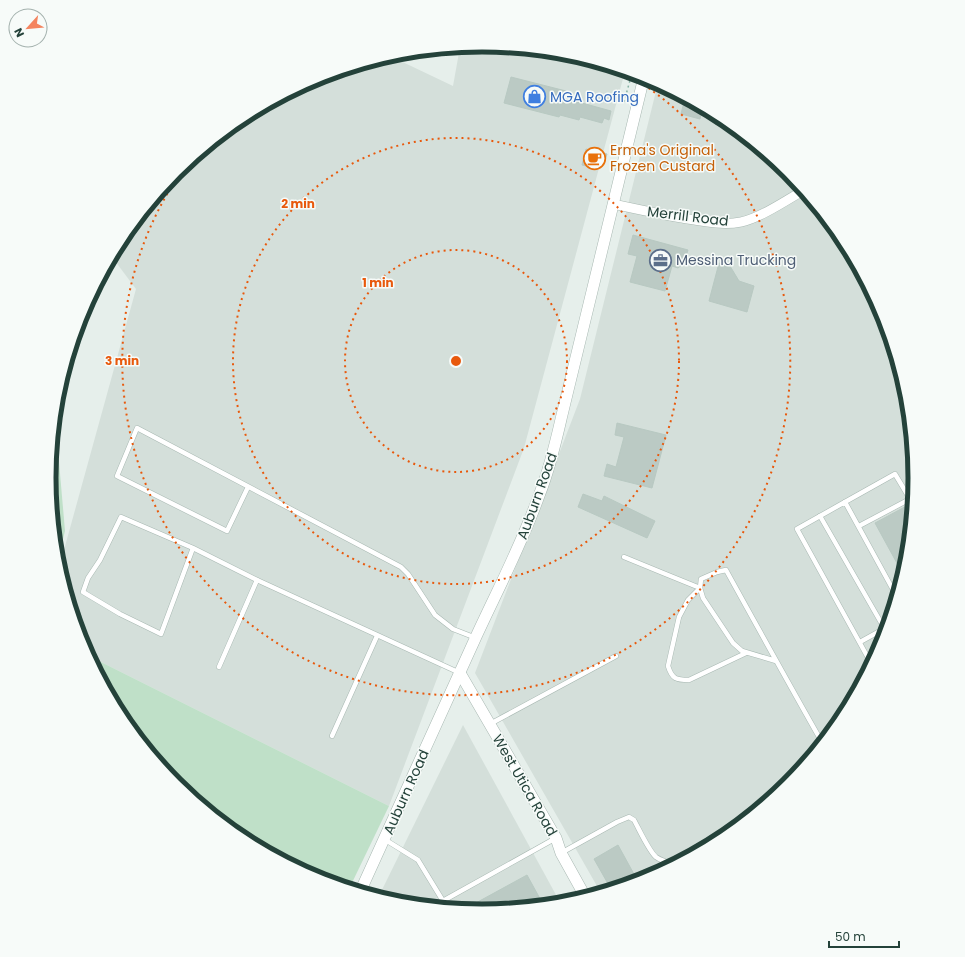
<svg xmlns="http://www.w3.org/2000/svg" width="965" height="957" font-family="Poppins,sans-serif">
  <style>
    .built { fill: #d4dfda }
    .green { fill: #bfe0c8 }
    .building { fill: #bbcac4; stroke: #b8c9c2 }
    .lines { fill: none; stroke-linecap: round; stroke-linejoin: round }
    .service-casing { stroke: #a8b8b2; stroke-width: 5.5 }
    .minor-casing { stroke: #a8b8b2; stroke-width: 10 }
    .tertiary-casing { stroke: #a8b8b2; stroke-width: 12 }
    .path { stroke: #86b3a5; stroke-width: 1.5; stroke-dasharray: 2 3; stroke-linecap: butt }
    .service { stroke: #fff; stroke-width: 4.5 }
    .minor { stroke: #fff; stroke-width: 9 }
    .tertiary { stroke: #fff; stroke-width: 11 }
    .ring { fill: none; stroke: #e8590c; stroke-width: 2; stroke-dasharray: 2 4 }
    .labels { text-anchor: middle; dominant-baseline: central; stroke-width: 3; stroke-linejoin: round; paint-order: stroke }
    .shop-label { font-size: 14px; fill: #366cbe; stroke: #f7fbf9; text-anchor: start }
    .food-label { font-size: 14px; fill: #c56008; stroke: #f7fbf9; text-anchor: start }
    .street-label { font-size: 14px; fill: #24423a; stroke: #f7fbf9 }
    .service-label { font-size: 14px; fill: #4e5e75; stroke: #f7fbf9; text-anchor: start }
    .rim { fill: none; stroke: #24423a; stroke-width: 5 }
    .centre { fill: #e8590c; stroke: #f7fbf9; stroke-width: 2 }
    .ring-label { font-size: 12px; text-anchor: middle; font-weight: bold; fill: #e8590c; stroke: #f7fbf9; stroke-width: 3; stroke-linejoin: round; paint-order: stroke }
  </style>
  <rect width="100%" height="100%" fill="#e6efeb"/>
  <!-- built -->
  <g class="built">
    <polygon points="483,45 567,53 625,71 524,448 389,806 89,656 82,644 59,568 136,289 112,257 122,237 176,172 242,118 317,78 390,56 453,86 460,47"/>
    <polygon points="658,83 724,118 789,172 843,238 883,313 908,394 916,479 908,563 883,645 843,720 789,785 729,834 646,880 601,893 475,673 580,399"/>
    <polygon points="463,725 561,904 482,912 398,904 378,898"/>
  </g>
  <!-- green -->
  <g class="green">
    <polygon points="55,416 65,531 57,563 49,478"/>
    <polygon points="89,656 389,806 349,889 316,879 241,839 176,785 122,719"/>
  </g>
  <!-- building -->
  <g class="building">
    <polygon points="511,77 566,91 564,98 611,111 609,120 604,118 602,123 580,117 579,120 560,115 559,117 504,103"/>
    <polygon points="685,98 696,104 696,105 698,106 698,108 702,109 700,119 681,114"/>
    <polygon points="718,115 727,121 725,127 715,124"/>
    <polygon points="586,149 607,154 604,164 597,162 595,168 582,165"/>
    <polygon points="633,235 688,250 684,263 678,268 672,266 665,291 630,282 637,256 628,254"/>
    <polygon points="719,263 730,266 739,281 754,286 747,312 709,301"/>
    <polygon points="617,423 666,435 652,488 604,476 607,464 616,467 624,437 615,435"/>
    <polygon points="583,494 602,501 604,496 655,521 647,538 578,507"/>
    <polygon points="914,502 908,563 904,576 875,523"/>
    <polygon points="618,845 635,876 611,889 594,859"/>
    <polygon points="527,875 544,906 482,912 463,910"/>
  </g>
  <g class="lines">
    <defs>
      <g id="service">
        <polyline points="248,487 227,531 117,476 137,428 401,567 408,574 435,615 453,629 476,638"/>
        <polyline points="845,502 895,474 910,499 859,526"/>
        <polyline points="820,516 887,633"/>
        <polyline points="193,548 161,634 120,614 83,592 88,578 100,560 121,517 193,548 257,580 460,673"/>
        <path d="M 624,557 L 663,573 L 700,588 L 688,600 L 679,617 L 668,666 C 672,679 676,680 689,680 L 746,653"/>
        <polyline points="860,642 889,626"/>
        <path d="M 776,661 L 742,651 L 733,643 L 703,598 L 700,588 L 701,579 L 717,572 L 726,570 C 758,628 790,686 823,744"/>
        <polyline points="872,665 797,529 845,502 897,597"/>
        <polyline points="219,667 257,580"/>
        <polyline points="490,724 616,656"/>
        <polyline points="332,736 377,636"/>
        <polyline points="384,839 418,860 443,901"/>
        <path d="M 561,853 L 617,822 L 629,817 L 634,820 C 639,829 649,851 656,857 C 661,861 668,861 673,866"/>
        <polyline points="432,907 556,838"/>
      </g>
      <path id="minor" d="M 613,204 C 636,209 659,214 682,218 C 701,221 722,226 741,222 C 760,218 787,200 804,190"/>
      <g id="tertiary">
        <polyline points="460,673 556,838 561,853 586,898"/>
        <path d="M 360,892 C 399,808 436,723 475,639 C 497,591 522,544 540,493 C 550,468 556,441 562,415 L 644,77"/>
      </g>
    </defs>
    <!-- service casing -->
    <use href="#service" class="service-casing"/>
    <!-- minor casing -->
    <use href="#minor" class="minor-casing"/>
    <!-- tertiary casing -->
    <use href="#tertiary" class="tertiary-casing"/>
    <!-- path -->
    <polyline class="path" points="624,102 632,73"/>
    <!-- service -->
    <use href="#service" class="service"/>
    <!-- minor -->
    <use href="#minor" class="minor"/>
    <!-- tertiary -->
    <use href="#tertiary" class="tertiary"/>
  </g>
  <!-- distance rings -->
  <g class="ring">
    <circle cx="456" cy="361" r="111"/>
    <circle cx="456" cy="361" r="223"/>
    <path d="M618 69A334 334 0 1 1 186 165"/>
  </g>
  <!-- icons -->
  <defs>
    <symbol id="shop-ring" viewBox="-11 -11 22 22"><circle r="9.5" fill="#f7fbf9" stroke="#3f7fe0" stroke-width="1.5"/><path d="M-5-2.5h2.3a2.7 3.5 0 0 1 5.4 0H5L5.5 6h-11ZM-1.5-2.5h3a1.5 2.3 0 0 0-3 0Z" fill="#3f7fe0"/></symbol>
    <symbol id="cafe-ring" viewBox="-11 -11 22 22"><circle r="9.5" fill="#f7fbf9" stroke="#e8710a" stroke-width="1.5"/><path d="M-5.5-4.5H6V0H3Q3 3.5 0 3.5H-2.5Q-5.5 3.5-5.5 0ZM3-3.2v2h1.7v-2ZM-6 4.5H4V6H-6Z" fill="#e8710a"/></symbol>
    <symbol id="office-ring" viewBox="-11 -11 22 22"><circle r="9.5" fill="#f7fbf9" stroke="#5c6f8a" stroke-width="1.5"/><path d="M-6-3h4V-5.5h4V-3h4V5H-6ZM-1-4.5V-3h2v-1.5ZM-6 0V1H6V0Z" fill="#5c6f8a"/></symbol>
  </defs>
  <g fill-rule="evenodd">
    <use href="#shop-ring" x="522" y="84" width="25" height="25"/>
    <use href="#cafe-ring" x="582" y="146" width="25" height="25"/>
    <use href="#office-ring" x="648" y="248" width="25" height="25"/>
  </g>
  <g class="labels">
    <!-- shop labels -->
    <g class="shop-label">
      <text x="550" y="97">MGA Roofing</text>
    </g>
    <!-- food labels -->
    <g class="food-label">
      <text x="610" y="150">Erma's Original<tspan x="610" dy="16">Frozen Custard</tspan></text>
    </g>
    <!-- street labels -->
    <g class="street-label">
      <text transform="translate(688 216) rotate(7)">Merrill Road</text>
      <text transform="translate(537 496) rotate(-70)">Auburn Road</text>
      <text transform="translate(525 785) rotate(60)">West Utica Road</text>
      <text transform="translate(406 792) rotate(-66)">Auburn Road</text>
    </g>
    <!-- service labels -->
    <g class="service-label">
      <text x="676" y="260">Messina Trucking</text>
    </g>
  </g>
  <!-- crop -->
  <path d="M0 0H965V957H0ZM56 478a426 426 0 1 1 852 0a426 426 0 1 1-852 0Z" fill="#f7fbf9" fill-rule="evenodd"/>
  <path class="rim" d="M56 478a426 426 0 1 1 852 0a426 426 0 1 1-852 0Z"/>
  <circle cx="456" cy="361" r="6" class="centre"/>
  <g class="ring-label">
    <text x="298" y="208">2 min</text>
    <text x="378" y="287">1 min</text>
    <text x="122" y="365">3 min</text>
  </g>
  <!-- north arrow -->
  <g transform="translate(28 28) rotate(243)"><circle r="19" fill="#f7fbf9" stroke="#a3b1ad"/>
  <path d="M0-3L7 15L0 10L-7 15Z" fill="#f4845f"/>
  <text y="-6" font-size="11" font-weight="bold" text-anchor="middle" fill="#24423a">N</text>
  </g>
  <!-- scale -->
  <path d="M829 941v6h70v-6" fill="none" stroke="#24423a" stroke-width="2"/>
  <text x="835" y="941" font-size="12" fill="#24423a" stroke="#f7fbf9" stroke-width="3" paint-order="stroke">50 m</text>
</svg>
